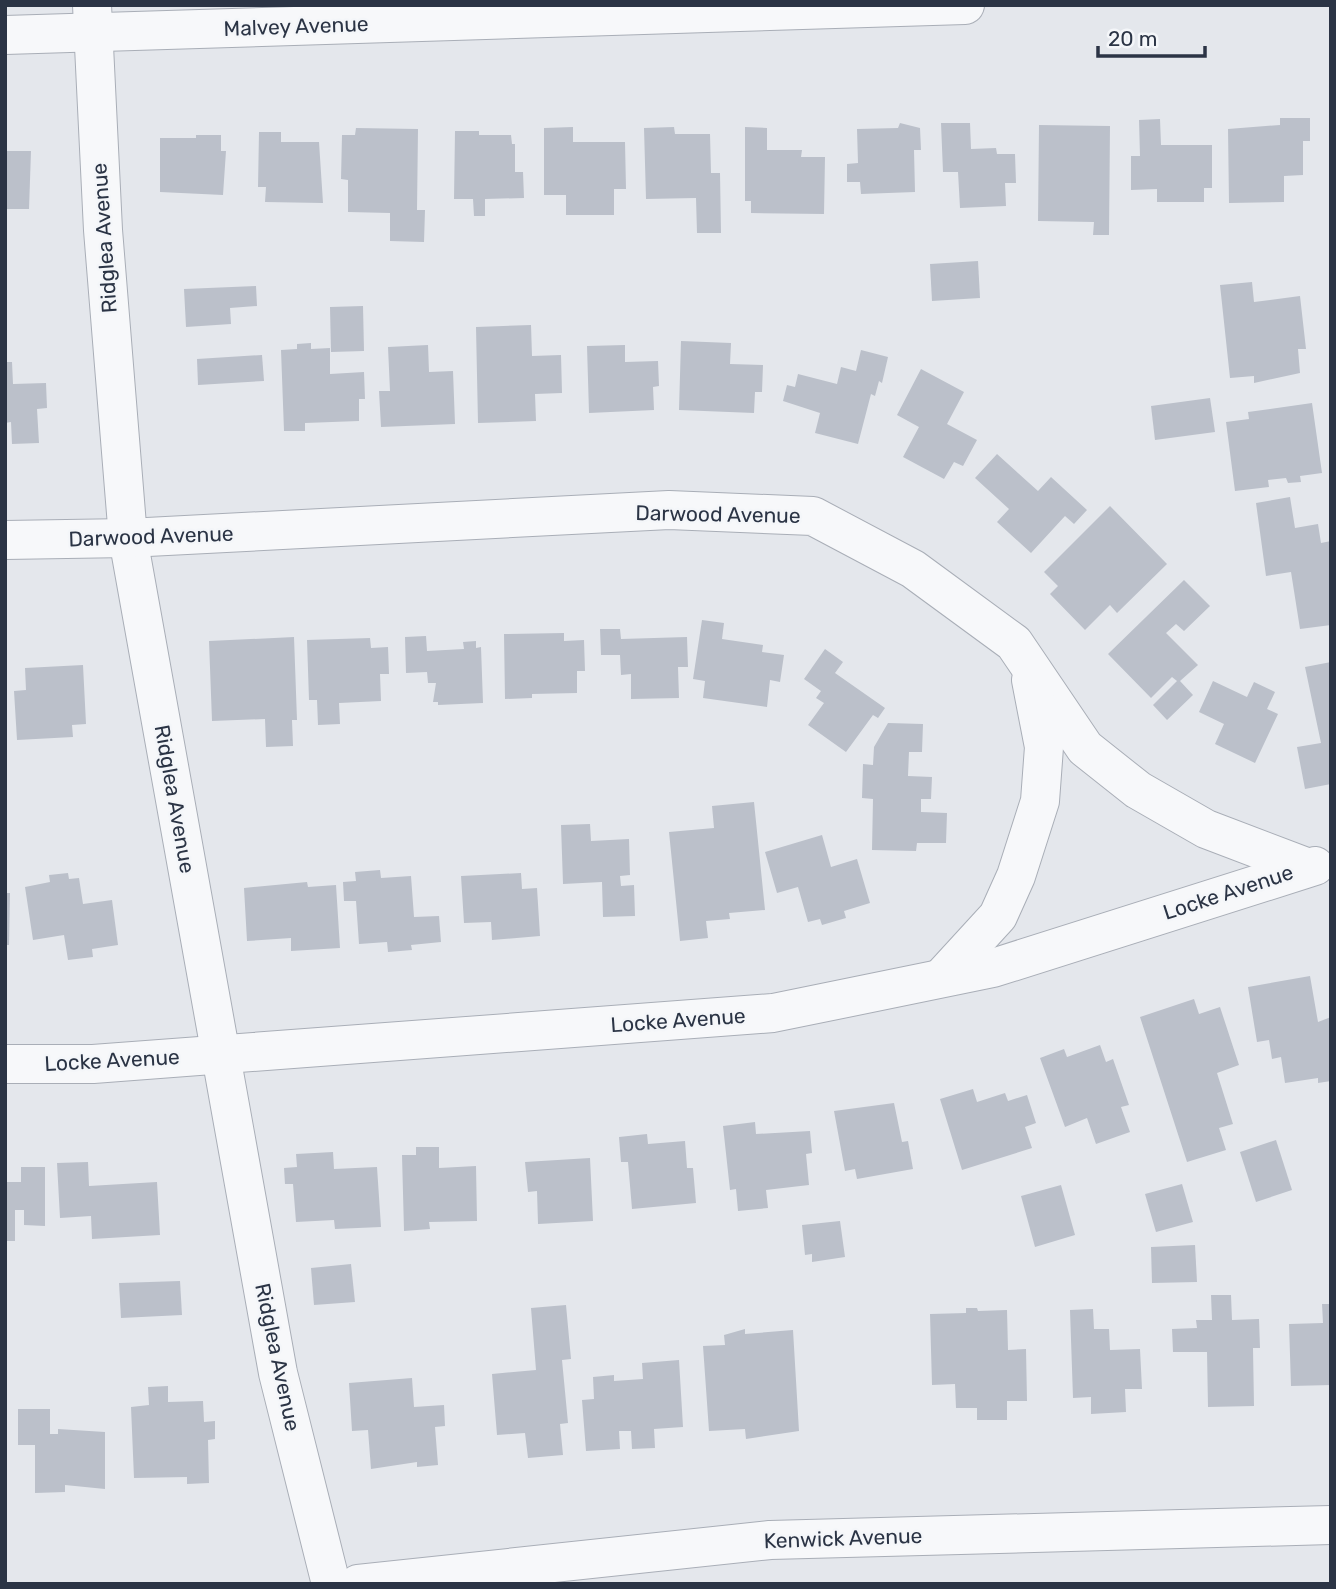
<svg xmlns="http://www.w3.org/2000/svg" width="1336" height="1589" font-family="Rubik,sans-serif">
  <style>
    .building { fill: #bbc0ca }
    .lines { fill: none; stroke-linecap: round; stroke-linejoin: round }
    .minor-casing { stroke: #a9aeb7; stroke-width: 40 }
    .minor { stroke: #f7f8fa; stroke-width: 38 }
    .labels { text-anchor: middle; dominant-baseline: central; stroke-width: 5; stroke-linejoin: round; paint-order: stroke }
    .street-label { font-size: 21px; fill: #2b3445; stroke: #f4f6f9 }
  </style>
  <rect width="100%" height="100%" fill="#e4e7ec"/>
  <!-- building -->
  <g class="building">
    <polygon points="1280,118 1310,118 1310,141 1303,141 1303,175 1284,176 1284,202 1229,203 1228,129 1280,125"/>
    <polygon points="1160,119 1161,145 1212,145 1212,188 1204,188 1204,202 1157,202 1157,189 1131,190 1131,156 1140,156 1139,120"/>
    <polygon points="900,123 920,128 921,150 914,150 915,192 861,194 860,182 847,182 847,164 858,163 857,129 898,128"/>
    <polygon points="941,123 970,123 971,149 996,148 997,154 1015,154 1016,183 1005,183 1006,206 960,208 958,172 943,172"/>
    <polygon points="1039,125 1110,126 1109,235 1093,235 1094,222 1038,221"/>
    <polygon points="573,127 573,142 625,142 626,189 614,189 614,215 566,215 566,195 544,195 544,128"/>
    <polygon points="674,127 675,134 710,134 711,173 720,173 721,233 697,233 696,198 646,199 644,128"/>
    <polygon points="745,127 767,128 767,150 802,150 801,157 825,157 824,214 751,213 751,201 745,201"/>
    <polygon points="356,128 418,129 417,210 425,210 424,242 390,241 390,213 348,212 348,180 341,179 342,135 355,135"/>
    <polygon points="455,131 479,131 479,135 511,135 512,144 515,144 515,172 523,172 524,198 485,199 485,216 474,216 473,199 454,199"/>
    <polygon points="259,132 281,132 281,142 319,142 323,203 265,202 266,187 258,187"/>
    <polygon points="196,135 221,135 221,151 226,151 223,195 160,192 160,138 196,138"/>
    <polygon points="5,151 31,151 29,209 5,209"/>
    <polygon points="978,261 980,298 932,301 930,264"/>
    <polygon points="1252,282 1254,302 1300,296 1306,349 1298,349 1300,373 1254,383 1254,376 1230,378 1220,285"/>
    <polygon points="256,286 257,306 230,308 231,324 186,327 184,289"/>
    <polygon points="363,306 364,351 331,352 330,307"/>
    <polygon points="531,325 532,356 561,355 562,393 535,394 536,421 478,423 476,327"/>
    <polygon points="681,341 731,343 730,364 763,365 762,392 755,392 754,413 679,410"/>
    <polygon points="311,343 311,349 330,348 330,374 364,372 365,399 359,399 359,421 305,423 305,431 284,431 281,350 297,349 297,344"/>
    <polygon points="428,345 429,372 453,371 455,424 381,427 379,391 390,391 388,347"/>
    <polygon points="625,345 625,362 658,361 659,386 653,387 654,410 589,413 587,346"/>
    <polygon points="861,350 888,357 882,383 879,381 875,396 871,394 858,444 815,433 820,413 783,401 787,385 795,387 798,374 837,384 841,367 856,371"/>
    <polygon points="262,355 264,381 198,385 197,359"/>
    <polygon points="5,362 12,362 13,384 46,383 47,408 37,409 39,443 12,444 11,422 5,423"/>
    <polygon points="921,369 964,392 947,424 977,440 963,466 954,462 944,479 903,457 919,427 897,415"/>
    <polygon points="1210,398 1215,432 1155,440 1151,406"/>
    <polygon points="1312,403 1322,473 1300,476 1301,482 1288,483 1286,478 1268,480 1269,487 1235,491 1226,422 1249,419 1248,412"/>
    <polygon points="997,454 1038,491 1051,477 1087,510 1074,524 1065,516 1031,553 997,522 1009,509 975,478"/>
    <polygon points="1290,497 1295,528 1318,524 1321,543 1331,541 1331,625 1300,629 1291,572 1266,576 1256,503"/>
    <polygon points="1110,506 1167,564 1117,613 1110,605 1085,630 1050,594 1058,586 1044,572"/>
    <polygon points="1184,580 1210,606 1184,631 1176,624 1166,633 1198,665 1180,681 1193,695 1167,720 1153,705 1177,681 1172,677 1151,698 1108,654"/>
    <polygon points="702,620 724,623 722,639 763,645 762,652 784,655 780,682 770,680 767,707 703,698 705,681 693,679"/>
    <polygon points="600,629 620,629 621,639 687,637 688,667 678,667 679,698 631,699 631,674 621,675 620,655 601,655"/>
    <polygon points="564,633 564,641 584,640 585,671 577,671 577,693 532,694 532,698 505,699 504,634"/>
    <polygon points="426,636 427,651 464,649 463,642 476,641 476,648 481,647 483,703 438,705 438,702 433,702 436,683 428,683 427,672 406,673 405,637"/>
    <polygon points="294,637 297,720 292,720 293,746 266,747 265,719 212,721 209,641"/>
    <polygon points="370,638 371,648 388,647 389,674 380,674 381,701 339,703 340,724 318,725 317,700 309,700 307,640"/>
    <polygon points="825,649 843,662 835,673 885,708 878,718 873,715 846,752 808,725 824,703 816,698 821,691 804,679"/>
    <polygon points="1331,662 1331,784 1305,789 1297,747 1321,743 1305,667"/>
    <polygon points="83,665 86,724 72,725 73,737 17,740 14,691 26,690 25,668"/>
    <polygon points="1213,681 1247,697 1254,682 1275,692 1267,709 1278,714 1255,763 1215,744 1224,724 1199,712"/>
    <polygon points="888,723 923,724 922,752 909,752 908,776 932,777 931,799 921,799 921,812 947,813 946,843 917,843 916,851 872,850 873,799 862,798 863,764 873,765 874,747"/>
    <polygon points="754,802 765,910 729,913 730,919 706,921 708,938 680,941 669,832 714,828 712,806"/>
    <polygon points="590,824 591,841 629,839 630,875 620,876 621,886 634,885 635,916 603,917 602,882 563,884 561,825"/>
    <polygon points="822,835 831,867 857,859 870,903 844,911 846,918 822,925 820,919 808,922 798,887 777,893 765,852"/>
    <polygon points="380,870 381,878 411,876 414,917 439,916 441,942 411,945 412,950 388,952 387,942 359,944 356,901 344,901 343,882 356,881 355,872"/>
    <polygon points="68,873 69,879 79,878 83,904 112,900 118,945 92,949 93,957 68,960 64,935 33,940 25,887 50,882 49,875"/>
    <polygon points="521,873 522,889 537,888 540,936 492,940 491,922 464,923 461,876"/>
    <polygon points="307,882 308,887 336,885 340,948 291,951 291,938 247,941 244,888"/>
    <polygon points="5,893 10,893 9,945 5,945"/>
    <polygon points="1310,976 1318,1022 1331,1017 1331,1081 1318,1083 1318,1078 1285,1083 1281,1057 1272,1059 1269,1040 1257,1042 1248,987"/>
    <polygon points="1194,999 1199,1014 1220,1007 1239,1065 1217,1073 1233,1124 1219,1128 1226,1150 1187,1162 1140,1017"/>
    <polygon points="1100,1045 1106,1062 1113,1059 1129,1105 1121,1107 1130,1132 1096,1144 1087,1118 1065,1127 1040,1058 1064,1049 1067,1057"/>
    <polygon points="973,1089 977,1102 1005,1093 1008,1101 1027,1095 1036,1123 1025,1127 1032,1148 962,1170 940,1099"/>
    <polygon points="894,1103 902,1142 908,1141 913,1169 857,1179 855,1169 845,1171 834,1111"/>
    <polygon points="755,1122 756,1134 810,1131 812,1153 806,1154 809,1185 766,1190 768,1208 738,1211 736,1189 730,1190 723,1126"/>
    <polygon points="647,1134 648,1144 685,1141 687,1168 693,1168 696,1203 632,1209 628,1162 621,1162 619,1137"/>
    <polygon points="1276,1140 1292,1190 1256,1202 1240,1152"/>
    <polygon points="416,1147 439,1147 439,1168 476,1166 477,1221 429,1222 430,1229 404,1231 402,1155 416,1155"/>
    <polygon points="333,1152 334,1169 377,1167 381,1227 335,1229 334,1220 296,1222 293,1184 285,1184 284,1168 297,1167 296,1154"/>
    <polygon points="590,1158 593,1221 538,1224 537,1191 528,1192 525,1162"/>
    <polygon points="88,1162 89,1186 157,1182 160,1235 92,1239 91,1216 60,1218 57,1163"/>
    <polygon points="21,1167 45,1167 45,1226 24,1225 24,1210 15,1210 15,1241 5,1241 5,1182 21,1182"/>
    <polygon points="1182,1184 1193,1222 1156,1232 1145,1194"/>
    <polygon points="1061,1185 1075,1235 1035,1247 1021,1196"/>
    <polygon points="840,1221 845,1257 812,1262 812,1254 805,1255 802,1225"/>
    <polygon points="1195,1245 1197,1282 1152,1283 1151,1247"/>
    <polygon points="351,1264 355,1302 314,1305 311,1268"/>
    <polygon points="180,1281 182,1315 121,1318 119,1283"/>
    <polygon points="1211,1295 1231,1295 1232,1320 1259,1319 1260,1348 1253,1348 1254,1406 1208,1407 1207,1352 1173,1352 1172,1329 1197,1328 1196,1320 1212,1320"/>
    <polygon points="1322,1304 1331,1304 1331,1385 1291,1386 1289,1324 1323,1323"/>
    <polygon points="566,1305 571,1359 562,1360 568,1423 560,1424 563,1455 528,1458 525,1433 497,1435 492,1374 536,1370 531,1308"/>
    <polygon points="966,1308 977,1308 978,1311 1007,1310 1008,1350 1026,1349 1027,1401 1007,1401 1007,1420 977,1420 977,1408 956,1408 955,1384 932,1385 930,1314 966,1313"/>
    <polygon points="1093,1309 1094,1329 1109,1329 1110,1350 1140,1349 1142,1389 1125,1389 1126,1412 1091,1414 1091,1397 1073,1398 1070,1310"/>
    <polygon points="745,1329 745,1334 793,1330 799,1431 746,1439 745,1429 709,1431 703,1346 725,1345 724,1335"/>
    <polygon points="679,1360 683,1427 654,1429 655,1448 632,1449 631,1431 619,1431 620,1449 586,1451 582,1400 594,1399 593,1377 614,1375 614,1381 643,1379 642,1363"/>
    <polygon points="412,1378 414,1407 444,1405 445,1426 435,1427 438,1465 417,1467 417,1462 371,1469 368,1430 352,1431 349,1383"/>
    <polygon points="168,1386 168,1402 203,1401 204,1422 215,1421 215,1439 208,1440 209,1483 187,1484 187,1477 134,1478 131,1407 149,1405 148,1387"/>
    <polygon points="18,1409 50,1409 50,1434 58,1434 58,1429 105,1432 105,1489 65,1485 65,1492 35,1493 35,1445 18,1445"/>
  </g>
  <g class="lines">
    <defs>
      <g id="minor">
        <polyline points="92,5 103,230 128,538 278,1373 331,1584"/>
        <polyline points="5,35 965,5"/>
        <polyline points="5,540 128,538 669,510 813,516 913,569 1014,643 1085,748 1138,790 1206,829 1306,867"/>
        <polyline points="943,976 998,916 1016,876 1040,801 1044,747 1031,680"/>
        <polyline points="5,1064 93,1064 773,1013 993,968 1315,866"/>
        <polyline points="358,1584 770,1540 1331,1525"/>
      </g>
    </defs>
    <!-- minor casing -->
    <use href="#minor" class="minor-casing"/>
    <!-- minor -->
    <use href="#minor" class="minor"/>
  </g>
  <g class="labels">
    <!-- street labels -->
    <g class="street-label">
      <text transform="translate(296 26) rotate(-2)">Malvey Avenue</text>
      <text transform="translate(104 238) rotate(-94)">Ridglea Avenue</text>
      <text transform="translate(718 514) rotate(1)">Darwood Avenue</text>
      <text transform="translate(151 536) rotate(-2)">Darwood Avenue</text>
      <text transform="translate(175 799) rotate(80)">Ridglea Avenue</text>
      <text transform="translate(1228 892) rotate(-18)">Locke Avenue</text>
      <text transform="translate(678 1020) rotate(-4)">Locke Avenue</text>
      <text transform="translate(112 1060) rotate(-3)">Locke Avenue</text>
      <text transform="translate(278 1357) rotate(78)">Ridglea Avenue</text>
      <text transform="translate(843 1538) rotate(-2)">Kenwick Avenue</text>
    </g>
  </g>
  <!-- border -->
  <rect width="1336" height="1589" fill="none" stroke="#2b3445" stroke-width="14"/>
  <!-- scale -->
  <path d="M1098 46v10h107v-10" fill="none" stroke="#2b3445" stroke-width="3.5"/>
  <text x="1108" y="46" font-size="21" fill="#2b3445" stroke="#f4f6f9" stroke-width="5" paint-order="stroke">20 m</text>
</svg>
